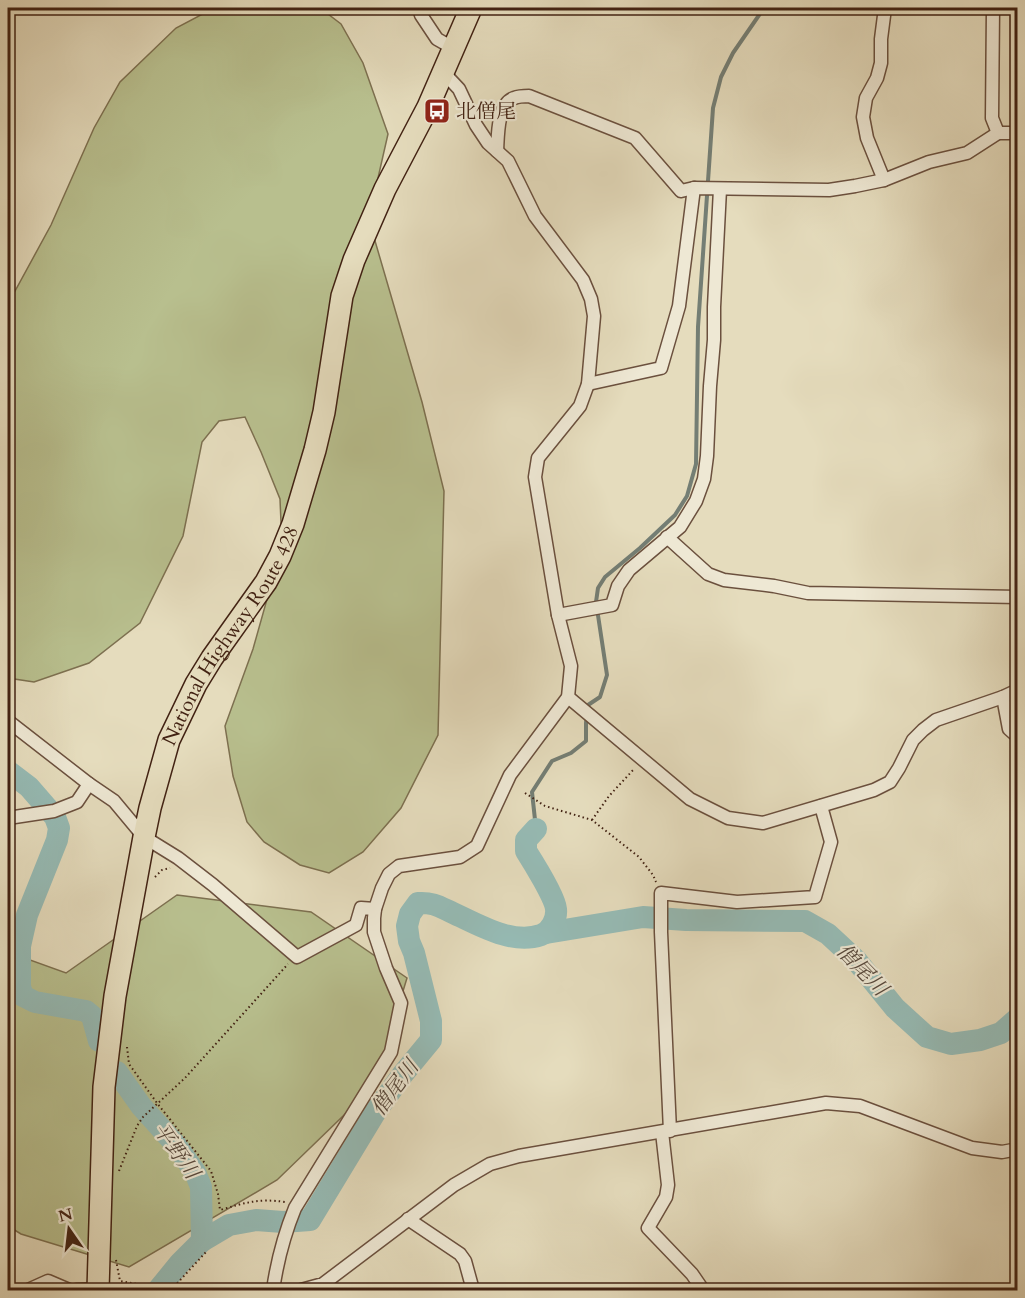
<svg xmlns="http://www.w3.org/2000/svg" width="1025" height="1298" font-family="Cardo,'Noto Serif JP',serif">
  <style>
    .green { fill: #b8bf8e; stroke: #7d7050; stroke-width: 1.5 }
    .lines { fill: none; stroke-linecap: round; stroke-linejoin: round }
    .stream { stroke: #747e74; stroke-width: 4 }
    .river { stroke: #96bbb5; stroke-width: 22 }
    .street-casing { stroke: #6b503e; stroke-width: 15 }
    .highway-casing { stroke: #422213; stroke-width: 24 }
    .path { stroke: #422213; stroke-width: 2; stroke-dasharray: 1.5 3; stroke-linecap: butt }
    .street { stroke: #eee8d4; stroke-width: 12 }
    .highway { stroke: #e5dcbd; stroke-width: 21 }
    .labels { text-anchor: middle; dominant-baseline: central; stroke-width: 4.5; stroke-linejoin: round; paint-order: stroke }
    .poi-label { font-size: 20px; fill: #422213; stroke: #eee8d4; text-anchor: start }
    .street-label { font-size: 20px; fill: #422213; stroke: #eee8d4 }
    .water-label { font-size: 21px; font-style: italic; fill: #57483c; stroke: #eee8d4 }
  </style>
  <rect width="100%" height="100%" fill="#e5dcbd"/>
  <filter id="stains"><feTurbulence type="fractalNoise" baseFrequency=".00333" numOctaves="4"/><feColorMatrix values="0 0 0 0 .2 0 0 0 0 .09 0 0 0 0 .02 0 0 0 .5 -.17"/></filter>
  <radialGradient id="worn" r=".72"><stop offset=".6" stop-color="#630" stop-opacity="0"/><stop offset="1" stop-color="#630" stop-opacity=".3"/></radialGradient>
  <!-- green -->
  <g class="green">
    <polygon points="214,8 320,8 341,24 363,63 388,134 375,191 373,234 422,402 444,491 438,735 401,808 363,852 329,873 300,865 264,842 247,822 233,776 225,726 253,649 282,546 280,499 261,452 245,417 219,421 202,442 183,536 140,623 89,663 34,682 8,678 8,304 51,225 94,128 120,82 176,28"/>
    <polygon points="177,895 311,912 407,978 374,1086 277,1180 129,1267 21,1234 8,1226 8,952 66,973"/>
  </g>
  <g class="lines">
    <!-- stream -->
    <polyline class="stream" points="536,829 532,792 552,761 571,753 586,741 586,723 588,705 600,697 607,675 596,602 598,588 605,577 640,548 675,515 687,496 696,464 698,327 713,108 721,77 733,53 764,8"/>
    <!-- river -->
    <g class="river">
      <polyline points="8,771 29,787 55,817 59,828 57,840 27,915 20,946 20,987 23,996 35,1002 86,1011 92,1016 99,1041"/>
      <polyline points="546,933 643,917 686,920 805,921 828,934 856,960 895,1008 927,1037 951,1044 980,1040 1001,1033 1018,1018"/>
      <polyline points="117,1072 141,1106 176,1145 195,1172 201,1187 202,1241"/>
      <path d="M 158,1290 L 180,1263 L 202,1241 L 229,1225 L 256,1220 L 283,1222 L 310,1220 L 376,1111 L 403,1074 L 431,1040 L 431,1021 L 414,953 L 409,941 L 407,926 L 410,914 L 418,903 C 433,902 440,907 453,913 C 479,925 512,945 541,935 C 551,931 557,919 556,909 C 555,898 533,862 526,851 L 526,840 L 536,829"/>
    </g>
    <defs>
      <g id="street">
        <polyline points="419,8 421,15 437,39 453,48"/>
        <polyline points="993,8 992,118 998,133"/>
        <path d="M 497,151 C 498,136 497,104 514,98 C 519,96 525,96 529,96 L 635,138 L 681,191 L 694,188"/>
        <polyline points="884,180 867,138 863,117 866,98 877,78 881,63 881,39 885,8"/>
        <polyline points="588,384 661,368 679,306 694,188 829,190 855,186 884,180 929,162 967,153 998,133 1018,133"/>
        <polyline points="667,537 708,574 724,580 774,586 808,593 1018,597"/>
        <polyline points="558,615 612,605 618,586 629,570 680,527 696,501 704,479 707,456 710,386 714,340 714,307 720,189"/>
        <polyline points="568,697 690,799 728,818 763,823 874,790 890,782 899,768 913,740 923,730 936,720 1003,697 1018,690"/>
        <polyline points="1003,697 1009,729 1018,737"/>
        <polyline points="8,721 89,784 114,801 144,837 178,858 213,885 297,957 356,925 361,908 375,909"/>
        <polyline points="8,818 54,811 77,802 89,784"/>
        <polyline points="670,1131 661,932 661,893 737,902 815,897 831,842 821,806"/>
        <polyline points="662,1132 668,1185 666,1197 648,1228 692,1274 703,1290"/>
        <polyline points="408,1219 460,1254 465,1261 473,1290"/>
        <polyline points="28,1290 48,1281 69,1290"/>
        <polyline points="76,1290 98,1289"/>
        <path d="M 273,1290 C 277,1262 284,1235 295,1208 L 391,1052 L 401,1003 L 386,968 L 374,932 L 374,918 L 375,909 L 382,888 L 389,874 L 399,866 L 460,857 L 477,846 L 510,775 L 568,697 L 571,666 L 558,615 L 535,477 L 538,458 L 580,406 L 588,384 L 594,316 L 591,299 L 583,280 L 535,216 L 508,161 L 488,143 L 476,125 L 459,89 L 443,72"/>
        <polyline points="301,1290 323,1284 454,1185 490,1164 519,1156 826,1103 860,1106 972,1148 1002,1152 1018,1149"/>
      </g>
      <g id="highway">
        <path id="s1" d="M 98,1290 L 104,1087 L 115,996 L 144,837 L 150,808 L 169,740 L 196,684 L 212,658 L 266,582 L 280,556 L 293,524 L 315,450 L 324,412 L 342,296 L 354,260 L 385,189 L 428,107 L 471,8"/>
      </g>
    </defs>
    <!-- street casing -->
    <use href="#street" class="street-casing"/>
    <!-- highway casing -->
    <use href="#highway" class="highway-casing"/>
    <!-- path -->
    <g class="path">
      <polyline points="525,793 545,806 592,820 639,857 653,875 656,882"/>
      <polyline points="592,820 609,796 634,769"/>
      <polyline points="155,877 162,870 170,868"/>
      <path d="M 127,1047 L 129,1064 L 157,1103 L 211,1171 L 218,1194 L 220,1210 C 244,1203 259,1198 285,1202"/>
      <polyline points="119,1171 137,1126 143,1117 185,1078 288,964"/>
      <polyline points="116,1260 120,1281 150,1286 155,1290"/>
      <polyline points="171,1290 206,1252"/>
    </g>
    <!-- street -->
    <use href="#street" class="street"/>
    <!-- highway -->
    <use href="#highway" class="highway"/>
  </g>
  <!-- icons -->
  <defs>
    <symbol id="bus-square" viewBox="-11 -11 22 22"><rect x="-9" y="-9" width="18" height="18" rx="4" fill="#8f2418" stroke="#eee8d4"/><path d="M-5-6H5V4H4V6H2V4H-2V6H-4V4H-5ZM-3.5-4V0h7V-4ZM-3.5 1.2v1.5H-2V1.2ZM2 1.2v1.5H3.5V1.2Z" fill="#fff"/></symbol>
  </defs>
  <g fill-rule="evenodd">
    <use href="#bus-square" x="422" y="96" width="30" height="30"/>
  </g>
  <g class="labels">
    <!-- poi labels -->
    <g class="poi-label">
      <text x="456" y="111">北僧尾</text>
    </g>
    <!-- street labels -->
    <g class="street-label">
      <text stroke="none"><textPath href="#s1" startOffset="678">National Highway Route 428</textPath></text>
    </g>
    <!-- water labels -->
    <g class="water-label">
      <text transform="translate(862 970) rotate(46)">僧尾川</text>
      <text transform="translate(395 1088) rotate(-53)">僧尾川</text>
      <text transform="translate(176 1151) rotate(55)">平野川</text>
    </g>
  </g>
  <!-- margin -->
  <rect width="1025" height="1298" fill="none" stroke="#e5dcbd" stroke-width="30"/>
  <rect x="9" y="9" width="1007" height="1280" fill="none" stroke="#422213" stroke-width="3"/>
  <rect x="15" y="15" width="995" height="1268" fill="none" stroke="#422213" stroke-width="1.5"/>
  <!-- north arrow -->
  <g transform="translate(69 1229) rotate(346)" stroke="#eee8d4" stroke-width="4.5" paint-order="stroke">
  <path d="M0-4.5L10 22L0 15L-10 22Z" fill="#422213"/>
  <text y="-9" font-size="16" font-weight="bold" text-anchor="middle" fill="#422213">N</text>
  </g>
  <rect width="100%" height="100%" filter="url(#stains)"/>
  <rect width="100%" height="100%" fill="url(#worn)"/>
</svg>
